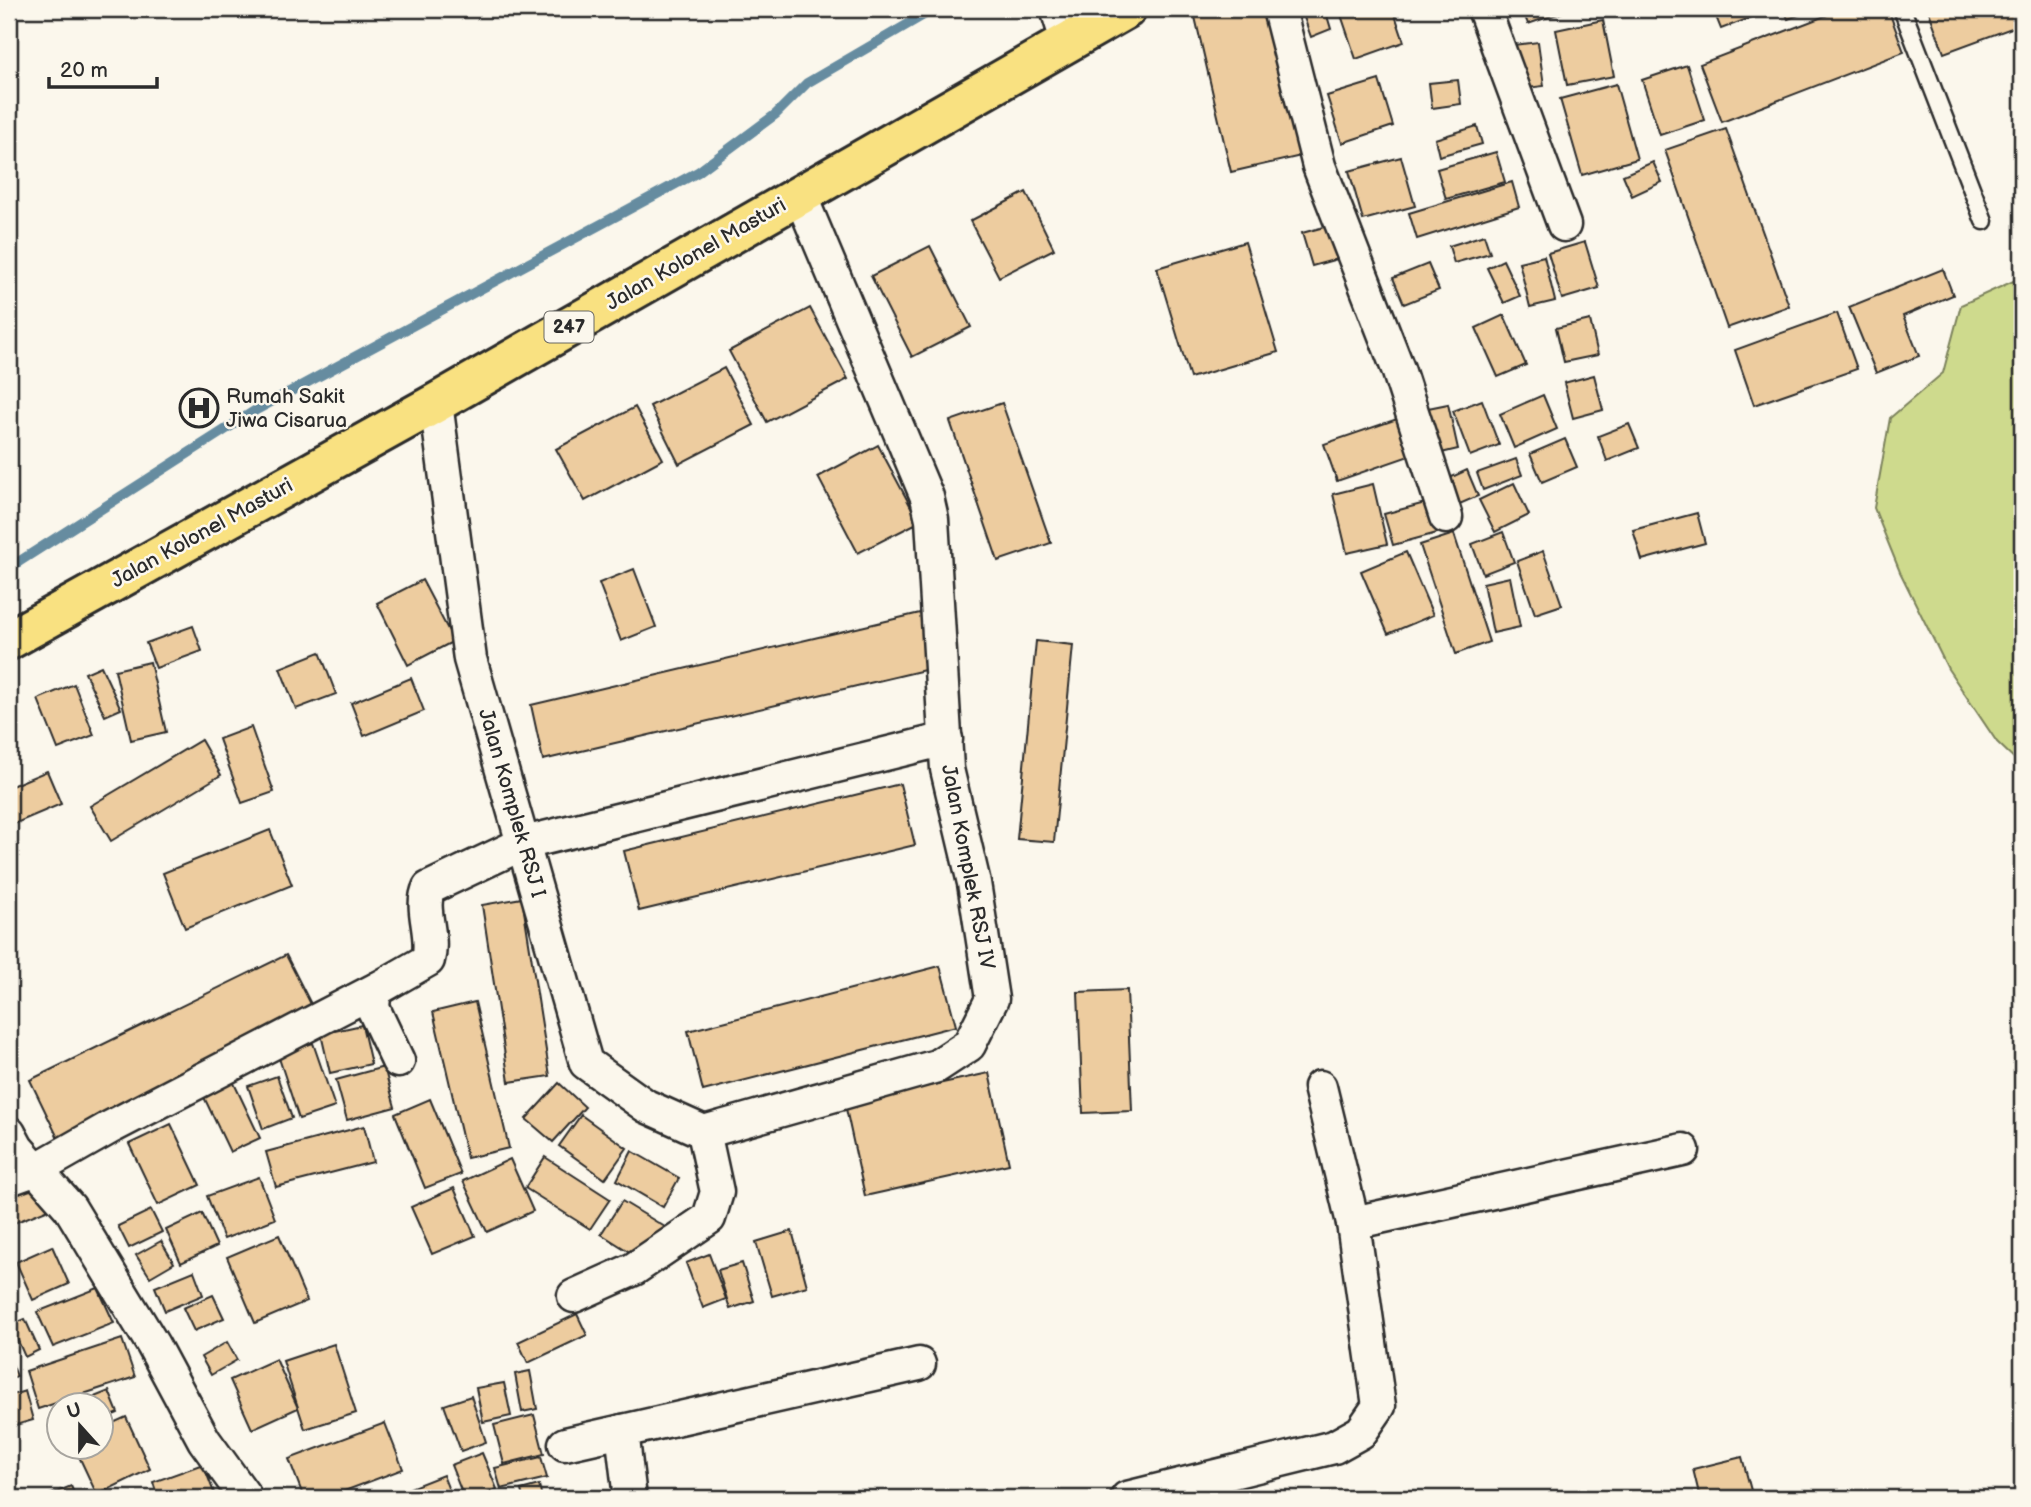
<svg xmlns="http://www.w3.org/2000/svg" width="2031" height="1507" font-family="'Balsamiq Sans',sans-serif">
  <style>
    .green { fill: #ceda8d; stroke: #7c825c; stroke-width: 2 }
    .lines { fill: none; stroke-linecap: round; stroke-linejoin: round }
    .stream { stroke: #668ca0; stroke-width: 10 }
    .building { fill: #edcc9f; stroke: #2b2b2b; stroke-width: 2 }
    .lane-casing { stroke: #2b2b2b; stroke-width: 21 }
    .street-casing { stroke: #2b2b2b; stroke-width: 37 }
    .primary-casing { stroke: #2b2b2b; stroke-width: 44 }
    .lane { stroke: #fbf7ec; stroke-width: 16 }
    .street { stroke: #fbf7ec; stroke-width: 32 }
    .primary { stroke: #f9e181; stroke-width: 38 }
    .labels { text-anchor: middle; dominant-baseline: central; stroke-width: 5; stroke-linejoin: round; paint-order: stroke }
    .shield { fill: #fbf7ec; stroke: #696865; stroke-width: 2 }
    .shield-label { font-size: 19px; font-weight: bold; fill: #2b2b2b }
    .street-label { font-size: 21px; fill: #2b2b2b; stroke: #fbf7ec }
    .poi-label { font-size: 21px; fill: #2b2b2b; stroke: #fbf7ec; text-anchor: start }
  </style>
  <rect width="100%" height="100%" fill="#fbf7ec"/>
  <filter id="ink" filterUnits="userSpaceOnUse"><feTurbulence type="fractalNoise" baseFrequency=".0143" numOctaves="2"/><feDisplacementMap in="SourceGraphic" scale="14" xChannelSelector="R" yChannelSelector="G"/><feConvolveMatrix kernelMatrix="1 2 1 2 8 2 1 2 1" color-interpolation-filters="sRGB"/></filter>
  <g filter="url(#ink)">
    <!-- green -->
    <polygon class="green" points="2022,277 2022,766 1997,742 1948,669 1900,572 1874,508 1890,418 1943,373 1961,305"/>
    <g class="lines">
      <!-- stream -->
      <polyline class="stream" points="9,568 256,410 698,172 776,114 807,83 934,9"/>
    </g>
    <!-- building -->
    <g class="building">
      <polygon points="1231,9 1267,9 1301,156 1231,172 1195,17"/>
      <polygon points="1301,9 1325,9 1331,29 1311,37"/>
      <polygon points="1339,9 1393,9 1404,42 1356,59"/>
      <polygon points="1522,9 1572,9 1528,24"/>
      <polygon points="1713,9 1762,9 1763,13 1721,29"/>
      <polygon points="1784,9 1815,9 1788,19"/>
      <polygon points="1843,9 1888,9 1904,52 1722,122 1700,64"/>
      <polygon points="1928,9 2013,9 2020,25 1944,53"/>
      <polygon points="1603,20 1614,76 1567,85 1556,30"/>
      <polygon points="1538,42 1544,86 1519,89 1513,45"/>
      <polygon points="1687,65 1705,120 1660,135 1642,80"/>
      <polygon points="1379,80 1393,126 1342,143 1327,96"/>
      <polygon points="1458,80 1461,104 1432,108 1429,83"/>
      <polygon points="1616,84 1637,159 1582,175 1560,99"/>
      <polygon points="1477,126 1482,144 1439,156 1435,139"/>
      <polygon points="1726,129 1789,306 1727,328 1665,150"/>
      <polygon points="1496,152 1505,182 1446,199 1437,169"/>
      <polygon points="1401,157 1415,206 1363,220 1349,171"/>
      <polygon points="1653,162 1662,182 1632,196 1623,175"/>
      <polygon points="1512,182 1519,207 1417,239 1409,213"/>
      <polygon points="1026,192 1054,249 999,277 970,221"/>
      <polygon points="1339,223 1348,256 1312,266 1302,233"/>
      <polygon points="1484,235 1490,253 1454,263 1449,246"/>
      <polygon points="1245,242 1278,352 1190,378 1157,268"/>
      <polygon points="1585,242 1599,288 1562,299 1548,253"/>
      <polygon points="930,246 971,327 912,357 871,276"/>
      <polygon points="1544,256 1555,301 1530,307 1519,262"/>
      <polygon points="1503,260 1520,296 1504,303 1487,268"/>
      <polygon points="1428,264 1439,290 1404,304 1393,278"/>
      <polygon points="1943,269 1953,295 1903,316 1919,356 1876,373 1849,307"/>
      <polygon points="810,308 848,379 767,422 729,351"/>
      <polygon points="1837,313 1857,369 1754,405 1735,350"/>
      <polygon points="1504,315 1526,365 1498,377 1476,328"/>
      <polygon points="1590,320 1598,355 1564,362 1556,328"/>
      <polygon points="724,368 754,425 679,464 650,406"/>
      <polygon points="1594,375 1603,410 1573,418 1564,383"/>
      <polygon points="1543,395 1557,429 1514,448 1500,414"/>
      <polygon points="1482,400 1499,445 1470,456 1453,411"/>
      <polygon points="1002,403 1051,543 998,561 950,421"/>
      <polygon points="1448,404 1458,449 1433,455 1423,409"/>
      <polygon points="635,407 663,459 585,501 556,449"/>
      <polygon points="1403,417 1415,454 1337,481 1324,444"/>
      <polygon points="1629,424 1639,448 1607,461 1598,436"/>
      <polygon points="1565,439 1577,467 1542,482 1530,454"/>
      <polygon points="878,445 919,522 858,553 818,477"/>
      <polygon points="1516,459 1522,475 1483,490 1477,473"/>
      <polygon points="1467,470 1478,496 1455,506 1443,481"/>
      <polygon points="1514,483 1529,515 1495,532 1479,500"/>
      <polygon points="1373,484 1387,544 1347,553 1333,494"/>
      <polygon points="1429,502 1437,533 1393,545 1384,514"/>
      <polygon points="1697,513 1705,543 1642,560 1633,530"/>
      <polygon points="1503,532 1514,562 1483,574 1472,544"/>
      <polygon points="1454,534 1489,642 1456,654 1420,545"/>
      <polygon points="1543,551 1562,605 1535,614 1517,561"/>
      <polygon points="1406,552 1433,615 1388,634 1361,571"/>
      <polygon points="634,569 656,627 621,641 599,583"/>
      <polygon points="1510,577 1520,627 1493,633 1483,583"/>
      <polygon points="422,580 454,641 408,665 377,603"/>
      <polygon points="920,613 933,668 543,760 531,705"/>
      <polygon points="193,626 202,651 156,668 146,643"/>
      <polygon points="1036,641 1073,645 1054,842 1017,839"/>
      <polygon points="320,652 336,694 296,709 280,668"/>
      <polygon points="150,662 166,732 131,740 115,670"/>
      <polygon points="101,666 121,709 105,716 85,673"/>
      <polygon points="411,678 424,711 364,736 351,703"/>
      <polygon points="74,684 94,735 58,749 38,699"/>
      <polygon points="251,727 274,792 242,803 219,739"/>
      <polygon points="201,740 221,775 111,841 90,806"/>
      <polygon points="47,771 61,804 9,826 9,787"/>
      <polygon points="900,784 915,845 639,911 624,851"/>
      <polygon points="270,830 292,885 185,928 163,873"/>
      <polygon points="522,898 550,1076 509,1082 482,905"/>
      <polygon points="286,955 315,1012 58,1138 30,1080"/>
      <polygon points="940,966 956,1026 703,1091 688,1031"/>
      <polygon points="1127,990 1132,1111 1083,1113 1078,992"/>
      <polygon points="475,1002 509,1148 467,1158 433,1012"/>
      <polygon points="362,1025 371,1064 330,1073 321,1034"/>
      <polygon points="313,1043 335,1107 299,1119 278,1055"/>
      <polygon points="384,1067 395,1107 347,1120 336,1080"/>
      <polygon points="989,1073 1009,1164 865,1196 845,1104"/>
      <polygon points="277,1076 292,1118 263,1129 248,1086"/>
      <polygon points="232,1079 260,1138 230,1152 202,1093"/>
      <polygon points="559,1083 585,1107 553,1142 526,1119"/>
      <polygon points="430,1099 461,1174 425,1188 395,1114"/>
      <polygon points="581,1115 627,1148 605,1179 559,1146"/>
      <polygon points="171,1124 200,1185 158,1205 129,1144"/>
      <polygon points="364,1126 373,1162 276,1187 266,1152"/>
      <polygon points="632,1151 679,1178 663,1207 617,1180"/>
      <polygon points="545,1157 610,1199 590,1229 525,1188"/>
      <polygon points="510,1159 533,1211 487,1232 463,1181"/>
      <polygon points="40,1173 54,1207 9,1225 9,1186"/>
      <polygon points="259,1177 275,1219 224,1239 207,1196"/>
      <polygon points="454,1188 475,1236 432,1254 411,1207"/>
      <polygon points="622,1201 665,1227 644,1261 601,1234"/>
      <polygon points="151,1210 162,1232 129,1248 118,1226"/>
      <polygon points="202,1213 217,1246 181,1263 166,1230"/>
      <polygon points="792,1231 807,1286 772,1296 756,1242"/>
      <polygon points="279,1235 307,1301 255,1323 227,1257"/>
      <polygon points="161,1241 174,1263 150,1277 136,1255"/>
      <polygon points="52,1246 69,1284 33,1300 16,1262"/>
      <polygon points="709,1254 726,1299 703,1308 686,1263"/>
      <polygon points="742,1263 754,1301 730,1309 718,1270"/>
      <polygon points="194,1271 203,1295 165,1311 155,1287"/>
      <polygon points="98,1288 114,1323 53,1347 37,1312"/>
      <polygon points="213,1295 224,1318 194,1331 183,1308"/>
      <polygon points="577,1314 587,1335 528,1363 518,1342"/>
      <polygon points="25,1319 39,1350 25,1357 11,1325"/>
      <polygon points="122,1339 135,1377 38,1409 26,1371"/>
      <polygon points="227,1342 237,1360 211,1375 201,1357"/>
      <polygon points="334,1344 356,1413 305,1429 283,1361"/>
      <polygon points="9,1357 17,1376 9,1379"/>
      <polygon points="276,1359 298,1408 252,1429 230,1380"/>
      <polygon points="530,1371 537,1409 522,1412 515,1374"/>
      <polygon points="504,1383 511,1416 483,1422 476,1388"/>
      <polygon points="25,1391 33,1420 9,1427 9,1396"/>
      <polygon points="109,1391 118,1413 102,1420 102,1406 72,1406"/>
      <polygon points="471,1396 486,1442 461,1451 444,1405"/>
      <polygon points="534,1415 544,1454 504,1464 494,1425"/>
      <polygon points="126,1417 150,1469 97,1495 75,1448 102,1448 102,1428"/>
      <polygon points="385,1423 403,1469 326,1498 304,1498 289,1459"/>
      <polygon points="482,1453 497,1489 475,1498 464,1498 451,1465"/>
      <polygon points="541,1457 547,1478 501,1489 495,1468"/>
      <polygon points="1742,1457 1753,1498 1700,1498 1693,1469"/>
      <polygon points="203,1464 216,1498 158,1498 153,1482"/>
      <polygon points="443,1475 452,1498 414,1498 410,1488"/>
      <polygon points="539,1485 542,1498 523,1498 521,1490"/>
      <polygon points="71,1486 76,1498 42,1498"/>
    </g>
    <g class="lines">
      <defs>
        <polyline id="lane" points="1902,9 1984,221"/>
        <g id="street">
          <polyline points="1057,9 1067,41"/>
          <polyline points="1279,9 1319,166 1398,369 1446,517"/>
          <polyline points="1484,9 1564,225"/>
          <polyline points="436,403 470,659 586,1063 646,1106 704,1132"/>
          <path d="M 398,1061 L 373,1008 L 374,996 L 379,988 L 428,960 C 435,935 419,909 429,888 L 524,843 L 946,739"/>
          <polyline points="704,1132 937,1066 969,1045 992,999 974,883 947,769 932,519 927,497 800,195"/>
          <polyline points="9,1133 17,1148 70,1208 153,1345 204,1440 246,1498"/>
          <polyline points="9,1179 37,1169 109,1128 379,988"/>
          <polyline points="1353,1223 1683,1150"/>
          <polyline points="574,1296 634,1269 709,1218 717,1192 704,1132"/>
          <polyline points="622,1431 630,1498"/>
          <polyline points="565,1444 919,1364"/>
          <polyline points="1127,1498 1334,1447 1361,1432 1379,1406 1353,1223 1320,1087"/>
        </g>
        <polyline id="primary" points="9,640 436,403 1126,9"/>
      </defs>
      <!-- lane casing -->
      <use href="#lane" class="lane-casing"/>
      <!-- street casing -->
      <use href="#street" class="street-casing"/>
      <!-- primary casing -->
      <use href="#primary" class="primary-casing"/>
      <!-- lane -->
      <use href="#lane" class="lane"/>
      <!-- street -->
      <use href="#street" class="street"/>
      <!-- primary -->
      <use href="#primary" class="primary"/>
    </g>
  </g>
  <!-- icons -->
  <defs>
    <symbol id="hospital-ring" viewBox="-11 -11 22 22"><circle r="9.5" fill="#fbf7ec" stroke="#2b2b2b" stroke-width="1.5"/><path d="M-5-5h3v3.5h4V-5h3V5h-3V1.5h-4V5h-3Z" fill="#2b2b2b"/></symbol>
  </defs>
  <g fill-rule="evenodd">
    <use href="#hospital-ring" x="177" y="386" width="44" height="44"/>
  </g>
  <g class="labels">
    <!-- shield labels -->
    <rect class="shield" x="544.5" y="311.5" width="49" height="31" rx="5"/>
    <g class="shield-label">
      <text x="569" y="327">247</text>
    </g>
    <!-- street labels -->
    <g class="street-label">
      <text transform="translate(696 254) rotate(-30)">Jalan Kolonel Masturi</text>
      <text transform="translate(202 533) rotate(-29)">Jalan Kolonel Masturi</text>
      <text transform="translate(512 803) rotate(74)">Jalan Komplek RSJ I</text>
      <text transform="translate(968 867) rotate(79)">Jalan Komplek RSJ IV</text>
    </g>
    <!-- poi labels -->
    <g class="poi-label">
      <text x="226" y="396">Rumah Sakit<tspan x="226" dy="24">Jiwa Cisarua</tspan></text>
    </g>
  </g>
  <!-- margin -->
  <rect width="2031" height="1507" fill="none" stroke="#fbf7ec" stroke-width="35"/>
  <rect x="18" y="18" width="1996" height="1472" fill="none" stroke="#2b2b2b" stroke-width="2.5" filter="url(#ink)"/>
  <!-- north arrow -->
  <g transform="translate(80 1426) rotate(339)"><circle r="33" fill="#fbf7ec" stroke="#a8a59f" stroke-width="2"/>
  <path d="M0-5L12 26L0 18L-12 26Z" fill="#2b2b2b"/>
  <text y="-10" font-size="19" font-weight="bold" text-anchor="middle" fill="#2b2b2b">U</text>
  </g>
  <!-- scale -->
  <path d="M49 77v10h108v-10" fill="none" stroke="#2b2b2b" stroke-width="3.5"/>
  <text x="60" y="77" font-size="21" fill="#2b2b2b" stroke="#fbf7ec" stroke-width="5" paint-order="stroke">20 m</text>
</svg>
